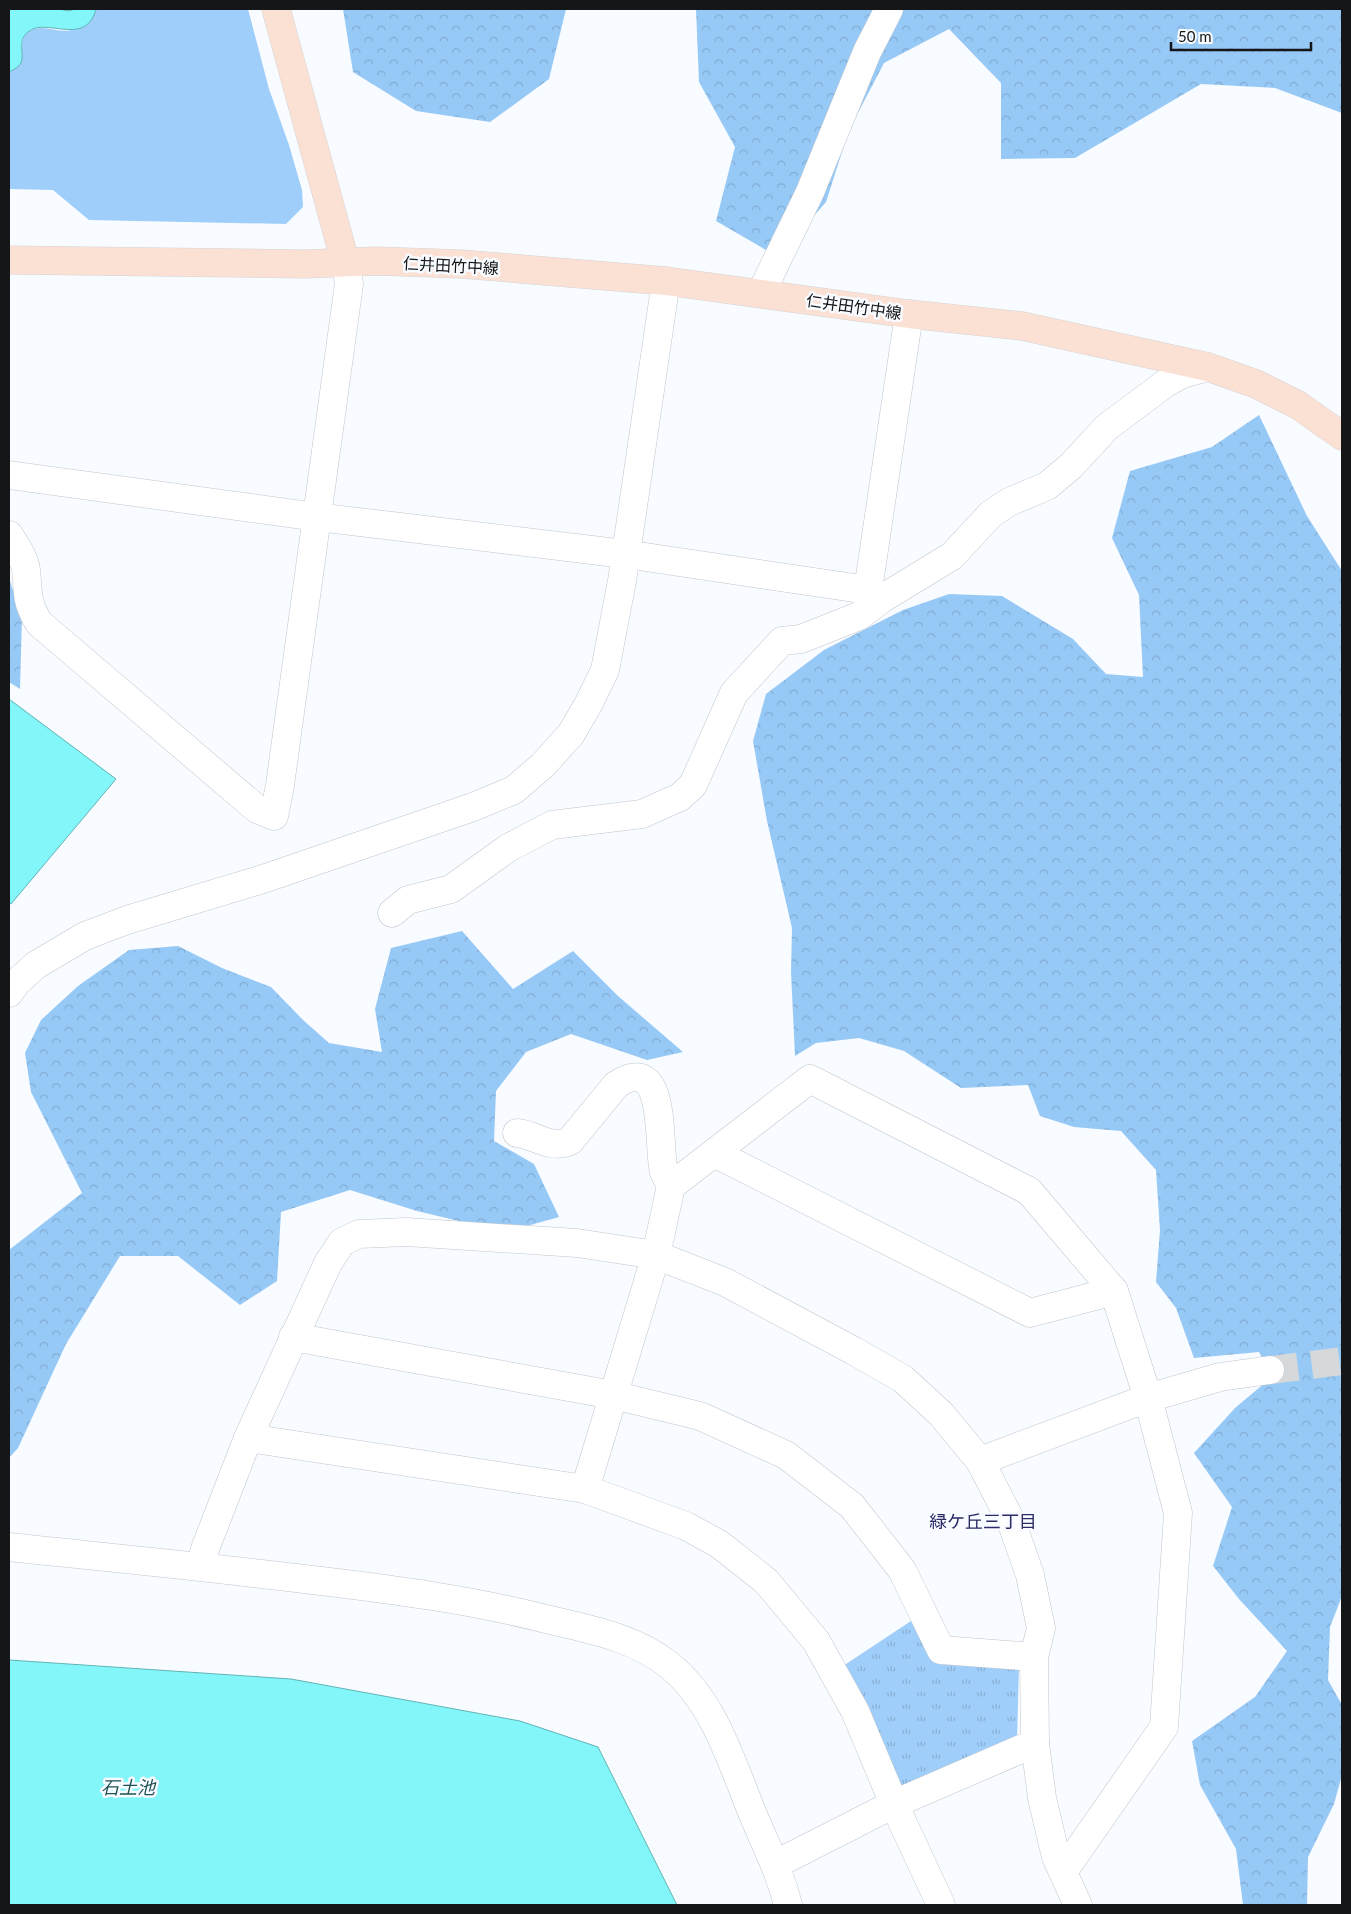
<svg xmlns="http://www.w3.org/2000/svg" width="1351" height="1914" font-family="Lato,'Noto Sans JP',sans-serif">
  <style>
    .green { fill: #9fcefa }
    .forest { fill: url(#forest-crowns) }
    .park { fill: url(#park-tufts) }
    .water { fill: #82f6f8; stroke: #61b3b5 }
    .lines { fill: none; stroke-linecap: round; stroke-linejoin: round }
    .minor-tunnel { stroke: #d6d9dc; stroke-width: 28; stroke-dasharray: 28 14; stroke-linecap: butt }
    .minor-casing { stroke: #c1c6cc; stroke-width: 29 }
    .major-casing { stroke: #d5d5d5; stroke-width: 29 }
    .minor { stroke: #fff; stroke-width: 28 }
    .major { stroke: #fbe0d4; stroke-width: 28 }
    .labels { text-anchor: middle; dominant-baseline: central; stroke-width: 5; stroke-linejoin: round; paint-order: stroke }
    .street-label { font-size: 16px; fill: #151618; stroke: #f8fbff }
    .neighbourhood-label { font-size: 18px; fill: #2d2a65; stroke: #f8fbff }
    .water-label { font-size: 18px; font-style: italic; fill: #1e5152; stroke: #f8fbff }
  </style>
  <defs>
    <pattern id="forest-crowns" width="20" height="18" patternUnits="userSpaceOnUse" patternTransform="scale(1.25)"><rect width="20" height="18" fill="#97c9f7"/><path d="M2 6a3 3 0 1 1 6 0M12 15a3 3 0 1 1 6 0" fill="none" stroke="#81acd3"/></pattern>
    <pattern id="park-tufts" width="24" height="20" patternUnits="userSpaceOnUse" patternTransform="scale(1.25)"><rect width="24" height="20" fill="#9fcefa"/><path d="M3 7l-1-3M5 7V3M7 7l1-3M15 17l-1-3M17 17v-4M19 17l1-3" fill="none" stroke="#88b0d6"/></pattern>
  </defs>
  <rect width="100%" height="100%" fill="#f8fbff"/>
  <!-- green -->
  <path class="green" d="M 96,9 L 248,9 L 269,89 L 289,145 L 302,190 L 303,207 L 286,224 L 89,220 L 53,190 L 9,189 L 9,72 C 27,62 18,52 25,34 C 44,20 57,36 75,29 C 82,26 90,16 96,11 Z"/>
  <!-- forest -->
  <g class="forest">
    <polygon points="343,9 566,9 549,79 490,122 416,111 353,72"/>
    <polygon points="696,9 1342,9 1342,113 1275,88 1201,84 1075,158 1001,159 1001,83 949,29 884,63 849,130 826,202 778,257 716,221 735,147 699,82"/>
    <polygon points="1259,415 1307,516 1342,571 1342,1596 1330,1627 1328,1680 1342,1705 1342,1775 1334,1804 1308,1857 1307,1905 1243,1905 1236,1849 1200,1785 1192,1741 1255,1697 1287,1651 1239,1599 1213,1566 1232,1507 1194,1453 1235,1408 1272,1377 1259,1352 1194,1358 1176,1308 1156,1282 1160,1230 1156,1170 1121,1131 1074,1127 1040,1116 1028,1085 961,1088 904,1051 859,1038 816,1043 795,1056 791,972 792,928 767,821 753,741 766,694 824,650 903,610 949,594 1002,596 1073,639 1106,674 1143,677 1139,595 1112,538 1130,471 1212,447"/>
    <polygon points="9,578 22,617 20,689 9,682"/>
    <polygon points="462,931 513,989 573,951 618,996 683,1052 647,1060 571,1034 526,1052 496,1091 494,1141 534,1164 559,1217 505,1232 417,1211 350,1190 281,1212 277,1281 240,1305 178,1256 120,1256 66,1344 18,1448 9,1458 9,1250 82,1193 31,1092 25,1053 41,1020 78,986 129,950 178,946 222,968 271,987 303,1020 329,1043 382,1052 375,1009 391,948"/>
  </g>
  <!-- park -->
  <polygon class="park" points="911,1621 936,1662 1019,1666 1017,1741 899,1794 843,1666"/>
  <!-- water -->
  <g class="water">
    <path d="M 9,9 L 59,9 L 69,11 L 75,9 L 96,9 C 87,45 51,21 33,29 C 15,37 25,53 21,63 C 19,67 13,70 9,72 Z"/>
    <polygon points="9,699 116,779 11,904 9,903"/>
    <polygon points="9,1660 291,1679 520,1721 598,1747 677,1905 9,1905"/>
  </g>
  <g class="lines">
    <!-- minor-tunnel -->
    <polyline class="minor-tunnel" points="1270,1370 1342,1361"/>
    <defs>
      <g id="minor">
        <polyline points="761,293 810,192 867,52 889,9"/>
        <polyline points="9,475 317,517 625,554 868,590 883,598"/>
        <path d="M 9,535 C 16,546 24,557 26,570 C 29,595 25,599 39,623 L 257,809 L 274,816 L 280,785 L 349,284 L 345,261"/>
        <polyline points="868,590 909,314"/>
        <polyline points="392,913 408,900 451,889 508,848 552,825 642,814 680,797 693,785 734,693 782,641 801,639 859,616 883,598 952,556 991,514 1009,502 1047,486 1071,466 1107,427 1166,383 1182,374 1208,367"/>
        <polyline points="9,993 17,982 36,965 85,936 127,920 263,879 473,807 514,790 543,765 571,734 589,703 605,670 622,581 666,281"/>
        <path d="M 517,1133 C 537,1135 550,1150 570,1141 L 616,1085 C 669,1049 657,1147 664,1172 C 666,1177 669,1181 671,1186"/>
        <polyline points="714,1153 1030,1313 1114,1291"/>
        <polyline points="293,1337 613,1395 700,1416 786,1455 852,1506 902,1570 941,1650 1034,1657"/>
        <polyline points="248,1438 585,1489 686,1526 719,1544 766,1581 816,1641 855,1711 894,1804 941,1905"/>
        <polyline points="980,1461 1148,1398 1220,1377 1270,1370"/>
        <polyline points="585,1489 656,1255 671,1186 810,1079 1029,1191 1114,1291 1148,1398 1178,1513 1164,1727 1063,1872"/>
        <path d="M 9,1547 C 113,1558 217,1568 321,1581 C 396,1590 472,1600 546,1619 C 588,1629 634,1637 669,1665 C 715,1702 732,1764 754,1817 C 767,1848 780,1872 788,1905"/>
        <polyline points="201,1566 205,1549 248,1438 328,1263 342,1242 359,1234 406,1232 577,1243 656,1255 725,1282 854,1351 903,1379 941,1414 980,1461 1011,1521 1030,1575 1041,1628 1034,1657 1035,1743 1042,1798 1056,1857 1078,1905"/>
        <polyline points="776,1864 894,1804 1035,1743"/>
      </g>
      <g id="major">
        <polyline points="276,9 345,261"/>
        <polyline points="9,260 305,264 376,261 461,264 666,281 909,314 1022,326 1208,367 1256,384 1298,405 1342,436"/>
      </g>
    </defs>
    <!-- minor casing -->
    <use href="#minor" class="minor-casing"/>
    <!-- major casing -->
    <use href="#major" class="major-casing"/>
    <!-- minor -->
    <use href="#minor" class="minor"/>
    <!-- major -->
    <use href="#major" class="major"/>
  </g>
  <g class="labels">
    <!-- street labels -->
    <g class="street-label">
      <text transform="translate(451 265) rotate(3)">仁井田竹中線</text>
      <text transform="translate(854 306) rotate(8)">仁井田竹中線</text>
    </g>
    <!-- neighbourhood labels -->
    <g class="neighbourhood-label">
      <text x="983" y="1521">緑ケ丘三丁目</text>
    </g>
    <!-- water labels -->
    <g class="water-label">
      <text x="128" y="1787">石土池</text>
    </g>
  </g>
  <!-- border -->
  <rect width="1351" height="1914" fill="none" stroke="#151618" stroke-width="20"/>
  <!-- scale -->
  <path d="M1171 42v8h140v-8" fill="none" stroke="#151618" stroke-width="2.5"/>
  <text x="1178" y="42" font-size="15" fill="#151618" stroke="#f8fbff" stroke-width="4" paint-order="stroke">50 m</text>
</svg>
